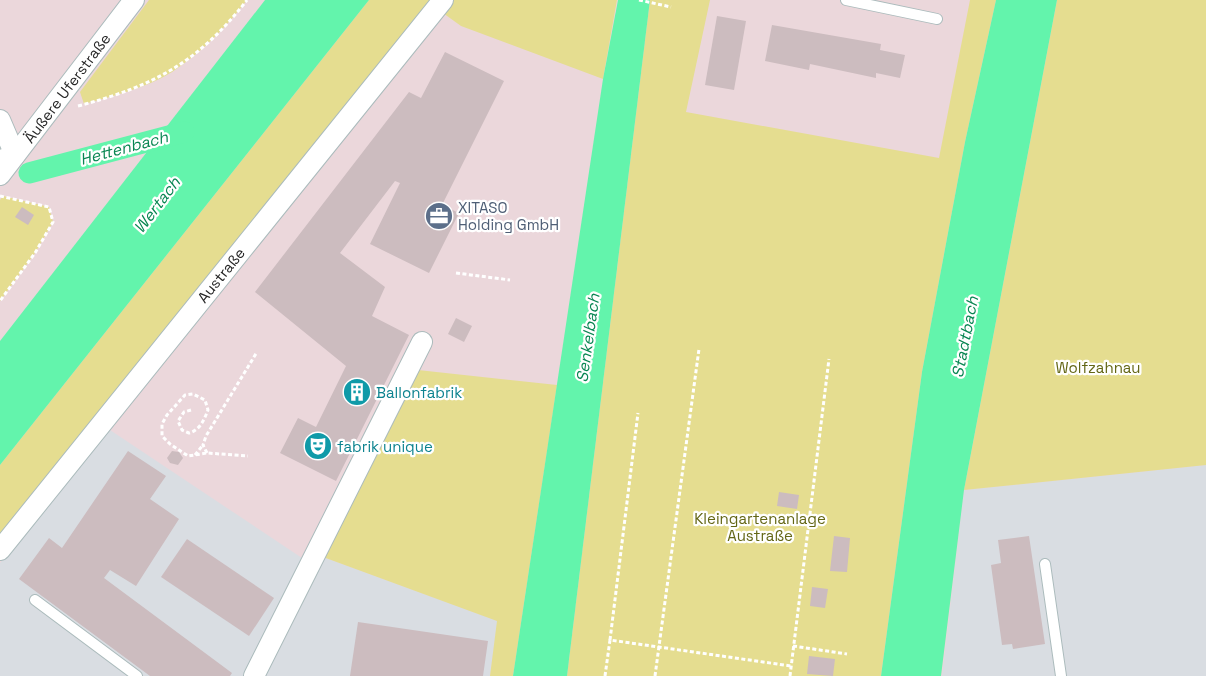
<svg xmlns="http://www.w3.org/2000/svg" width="1206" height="676" font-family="'Space Grotesk',sans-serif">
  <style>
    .industrial { fill: #d9dde2 }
    .green { fill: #e5dd90 }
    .water { fill: #63f4ac }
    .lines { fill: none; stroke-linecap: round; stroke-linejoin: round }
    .canal { stroke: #63f4ac; stroke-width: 21 }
    .building { fill: #ccbcbf }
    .lane-casing { stroke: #abbbbc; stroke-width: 12 }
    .street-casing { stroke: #abbbbc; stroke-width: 22 }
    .path { stroke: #fff; stroke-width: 3; stroke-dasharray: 4 2.5; stroke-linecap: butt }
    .lane { stroke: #fff; stroke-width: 10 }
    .street { stroke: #fff; stroke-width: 20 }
    .labels { text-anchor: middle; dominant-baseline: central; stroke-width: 4.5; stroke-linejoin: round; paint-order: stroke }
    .street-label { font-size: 15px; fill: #272727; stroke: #fff }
    .service-label { font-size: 15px; fill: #4e5e75; stroke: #fff; text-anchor: start }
    .park-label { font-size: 15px; fill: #636615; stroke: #fff }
    .culture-label { font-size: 15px; fill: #0d838f; stroke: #fff; text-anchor: start }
    .water-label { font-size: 16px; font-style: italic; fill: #088652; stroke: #fff }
  </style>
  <rect width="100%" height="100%" fill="#ebd7db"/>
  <!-- industrial -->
  <g class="industrial">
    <polygon points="107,428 305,560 246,676 0,676 0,563"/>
    <polygon points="1206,465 1206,676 942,676 964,490"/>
    <polygon points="323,557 498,621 490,676 264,676"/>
  </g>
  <!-- green -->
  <g class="green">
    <path d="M 149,0 L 247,0 C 226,27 201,53 172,72 C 146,88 113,96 84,104 L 80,92 Z"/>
    <polygon points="369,0 432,0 0,539 0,465"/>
    <polygon points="443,0 617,0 603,79 461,26 436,8"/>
    <polygon points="650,0 710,0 686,112 939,158 970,0 996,0 965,142 922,372 881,676 567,676"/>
    <polygon points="1057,0 1206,0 1206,465 964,490"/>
    <polygon points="3,196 49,207 53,222 35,253 0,301 0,200"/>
    <polygon points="418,370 557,385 513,676 490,676 497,621 323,557"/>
  </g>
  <!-- water -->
  <g class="water">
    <polygon points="265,0 369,0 0,465 0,341"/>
    <polygon points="618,0 650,0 567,676 513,676 603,79"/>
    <polygon points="996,0 1057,0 964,490 941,676 881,676 922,372 965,142"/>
  </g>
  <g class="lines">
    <!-- canal -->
    <polyline class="canal" points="29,173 184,132"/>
  </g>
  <!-- building -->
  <g class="building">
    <polygon points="717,16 746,21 734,90 705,85"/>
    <polygon points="772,25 881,44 880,50 905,55 900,78 876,73 876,78 810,64 809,70 765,61"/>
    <polygon points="445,52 504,81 442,205 459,213 429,273 370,244 400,183 395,181 340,253 385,287 372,316 409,335 336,481 280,453 298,418 316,427 346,366 255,292 409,92 421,98"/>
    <polygon points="22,207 34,215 28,225 15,217"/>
    <polygon points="456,318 472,326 464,342 448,334"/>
    <polygon points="128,451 166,476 150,499 179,519 136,586 110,570 104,578 232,673 230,676 150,676 19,579 49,538 62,548"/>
    <polygon points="172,451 179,452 183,458 178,465 170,463 167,458"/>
    <polygon points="779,492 799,495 797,509 777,506"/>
    <polygon points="834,536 850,538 847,572 830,571"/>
    <polygon points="1029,536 1045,644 1013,649 1012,644 1002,645 991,565 1001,563 998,540"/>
    <polygon points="187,539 274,598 249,636 161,577"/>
    <polygon points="812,587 828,589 825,608 810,606"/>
    <polygon points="358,622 488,641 483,676 350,676"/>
    <polygon points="809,656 835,659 833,676 807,674"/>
  </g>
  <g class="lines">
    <defs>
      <g id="lane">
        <polyline points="846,0 937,19"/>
        <polyline points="1045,564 1061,676"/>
        <polyline points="35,600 137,676"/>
      </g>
      <g id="street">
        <polyline points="0,120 15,155 4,159"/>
        <polyline points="0,175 134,0"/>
        <polyline points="0,550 443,0"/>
        <polyline points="254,676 422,342"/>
      </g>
    </defs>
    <!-- lane casing -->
    <use href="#lane" class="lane-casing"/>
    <!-- street casing -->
    <use href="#street" class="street-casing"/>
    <!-- path -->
    <g class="path">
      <polyline points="639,0 671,7"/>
      <path d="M 78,106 C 154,86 199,62 247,0"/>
      <polyline points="0,196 49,207 53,222 35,253 0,301"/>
      <polyline points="456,273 510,280"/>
      <path d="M 191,410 L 184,412 L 178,421 L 182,430 L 189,433 C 200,430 204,420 208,410 L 205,400 L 193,394 L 185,395 L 167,415 L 162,424 L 162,436 L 170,444 L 188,456 L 207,453 L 248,456"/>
      <polyline points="207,453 203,445 206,436 257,352"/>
      <polyline points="195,455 203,445"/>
      <polyline points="610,640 638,413"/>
      <polyline points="793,646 847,654"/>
      <polyline points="605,676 610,640 791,666"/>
      <polyline points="655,676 699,349"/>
      <polyline points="790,676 829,359"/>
    </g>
    <!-- lane -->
    <use href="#lane" class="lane"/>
    <!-- street -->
    <use href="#street" class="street"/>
  </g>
  <!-- icons -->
  <defs>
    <symbol id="office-disc" viewBox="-11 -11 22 22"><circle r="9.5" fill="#5c6f8a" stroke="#fff"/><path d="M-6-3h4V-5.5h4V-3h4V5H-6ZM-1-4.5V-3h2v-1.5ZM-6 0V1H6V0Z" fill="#fff"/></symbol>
    <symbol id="building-disc" viewBox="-11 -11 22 22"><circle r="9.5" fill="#0f9aa8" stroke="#fff"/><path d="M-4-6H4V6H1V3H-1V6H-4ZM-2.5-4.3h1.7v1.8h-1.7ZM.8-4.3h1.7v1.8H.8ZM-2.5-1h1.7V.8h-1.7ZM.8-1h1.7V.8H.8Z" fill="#fff"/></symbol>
    <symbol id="theatre-disc" viewBox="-11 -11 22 22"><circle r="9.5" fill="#0f9aa8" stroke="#fff"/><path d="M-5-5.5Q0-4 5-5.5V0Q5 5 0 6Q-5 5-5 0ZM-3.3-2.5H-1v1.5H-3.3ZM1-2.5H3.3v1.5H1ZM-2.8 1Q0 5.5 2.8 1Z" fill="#fff"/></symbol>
  </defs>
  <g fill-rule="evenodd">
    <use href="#office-disc" x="423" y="200" width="32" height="32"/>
    <use href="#building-disc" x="341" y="376" width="32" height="32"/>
    <use href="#theatre-disc" x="302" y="430" width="32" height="32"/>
  </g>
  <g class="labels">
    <!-- street labels -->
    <g class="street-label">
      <text transform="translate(67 88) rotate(-53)">Äußere Uferstraße</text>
      <text transform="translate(221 275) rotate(-51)">Austraße</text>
    </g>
    <!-- service labels -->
    <g class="service-label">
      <text x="458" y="207">XITASO<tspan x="458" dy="17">Holding GmbH</tspan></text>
    </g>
    <!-- park labels -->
    <g class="park-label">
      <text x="1098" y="367">Wolfzahnau</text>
      <text x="760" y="518">Kleingartenanlage<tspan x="760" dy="17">Austraße</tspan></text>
    </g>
    <!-- culture labels -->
    <g class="culture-label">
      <text x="376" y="392">Ballonfabrik</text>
      <text x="337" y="446">fabrik unique</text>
    </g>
    <!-- water labels -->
    <g class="water-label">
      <text transform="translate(124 148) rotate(-15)">Hettenbach</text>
      <text transform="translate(157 205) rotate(-53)">Wertach</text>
      <text transform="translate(965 337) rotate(-79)">Stadtbach</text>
      <text transform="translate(588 338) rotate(-82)">Senkelbach</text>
    </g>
  </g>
</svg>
